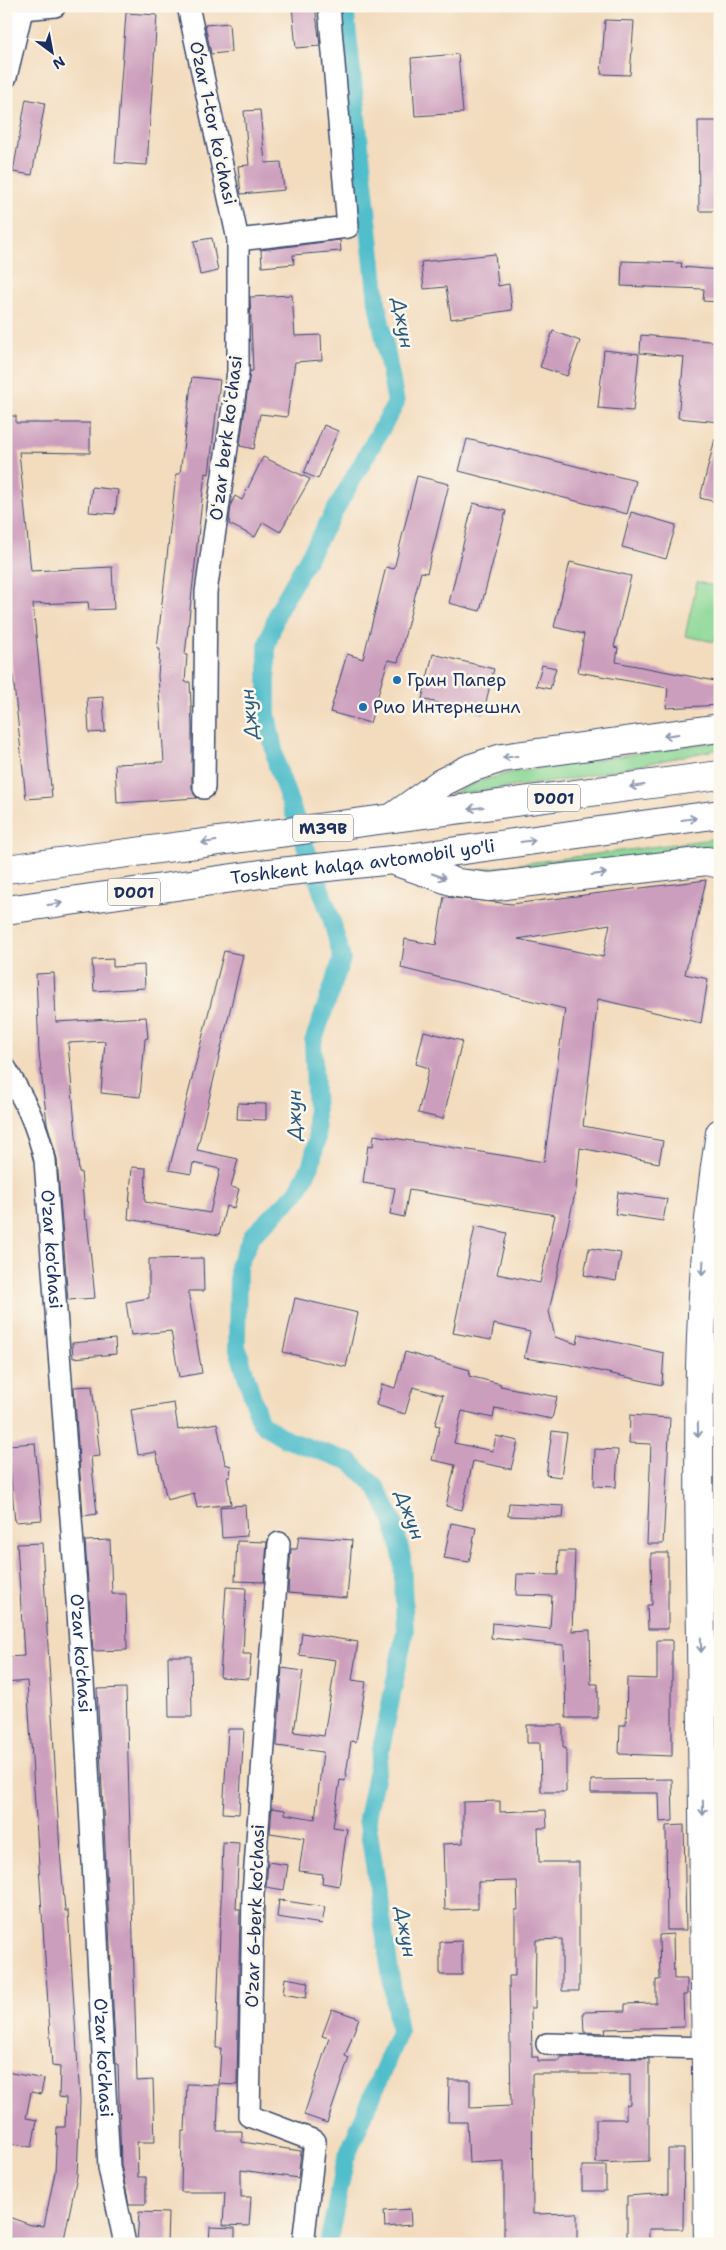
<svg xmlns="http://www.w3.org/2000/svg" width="726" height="2250" font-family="'Shantell Sans',sans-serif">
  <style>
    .green { fill: #8bd795; stroke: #53837a }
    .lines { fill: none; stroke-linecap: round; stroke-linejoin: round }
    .canal { stroke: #51becb; stroke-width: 18 }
    .building { fill: #cc9ebd; fill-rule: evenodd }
    .minor-casing { stroke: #3b496c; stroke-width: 24 }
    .major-casing { stroke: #3b496c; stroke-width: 30 }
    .highway-casing { stroke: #3b496c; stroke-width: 30 }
    .minor { stroke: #fff; stroke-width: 21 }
    .major { stroke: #fff; stroke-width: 28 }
    .highway { stroke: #fff; stroke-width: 28 }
    .oneway { stroke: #8d97ae }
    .poi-dot { fill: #1f6fb2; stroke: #fbf7ec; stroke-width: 2 }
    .labels { text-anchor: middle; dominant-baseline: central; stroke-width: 5; stroke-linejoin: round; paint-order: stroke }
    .shield { fill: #fbf7ec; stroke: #5e6b89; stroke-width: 1 }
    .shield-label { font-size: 16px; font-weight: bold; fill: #1b2f5e }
    .street-label { font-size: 18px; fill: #1b2f5e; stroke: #fbf7ec }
    .poi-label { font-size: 18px; fill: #1b2f5e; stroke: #fbf7ec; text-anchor: start }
    .water-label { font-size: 19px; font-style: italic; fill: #2b5a7f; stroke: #fbf7ec }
  </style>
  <rect width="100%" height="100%" fill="#fbf7ec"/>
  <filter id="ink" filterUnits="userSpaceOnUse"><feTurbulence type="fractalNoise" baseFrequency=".02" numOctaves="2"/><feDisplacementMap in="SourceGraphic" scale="10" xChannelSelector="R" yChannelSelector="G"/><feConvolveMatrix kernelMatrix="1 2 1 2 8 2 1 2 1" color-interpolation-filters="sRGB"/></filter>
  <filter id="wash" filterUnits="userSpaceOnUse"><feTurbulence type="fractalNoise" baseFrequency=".0096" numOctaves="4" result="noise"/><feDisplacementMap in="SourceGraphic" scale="20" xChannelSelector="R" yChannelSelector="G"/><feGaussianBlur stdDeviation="1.12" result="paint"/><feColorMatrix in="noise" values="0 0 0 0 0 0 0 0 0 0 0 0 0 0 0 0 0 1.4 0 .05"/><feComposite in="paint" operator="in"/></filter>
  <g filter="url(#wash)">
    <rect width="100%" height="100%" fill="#f3dbbd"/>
    <!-- green -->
    <g class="green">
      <polygon points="697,582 720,587 720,623 715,642 685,636"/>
      <polygon points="720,741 720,749 565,780 449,795 478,782 508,773"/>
      <polygon points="720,838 720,845 489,876 459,872"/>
    </g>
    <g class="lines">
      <!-- canal -->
      <polyline class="canal" points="328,2244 346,2158 399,2032 367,1818 405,1631 402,1557 393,1521 377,1488 351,1462 285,1439 260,1422 237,1346 238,1266 252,1236 297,1192 311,1165 317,1140 313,1042 342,959 331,918 277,766 267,714 267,645 278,611 396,403 377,302 345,6"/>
    </g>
    <g id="blocks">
      <!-- building -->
      <g class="building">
        <polygon points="292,6 315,6 320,46 296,48"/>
        <polygon points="126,13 157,15 147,165 115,163"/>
        <polygon points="605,20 634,21 630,75 601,74"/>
        <polygon points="229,23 231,52 211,54 205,25"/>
        <polygon points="458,54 463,113 415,116 411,58"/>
        <polygon points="26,99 45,103 32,175 13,172"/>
        <polygon points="260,110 265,163 281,162 284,190 241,194 238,166 249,165 244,111"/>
        <polygon points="698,121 720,121 720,211 699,211"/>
        <polygon points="212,238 218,271 200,275 194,241"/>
        <polygon points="340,240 341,251 293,255 294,264 262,267 261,250"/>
        <polygon points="495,254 498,286 509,284 512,310 451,319 446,287 424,289 421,262"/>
        <polygon points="622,261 682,263 681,267 720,270 720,302 703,301 704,289 621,286"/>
        <polygon points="292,295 295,336 321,335 322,360 295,362 287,417 260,414 254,449 240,446 250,371 253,371 250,297"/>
        <polygon points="553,331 580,341 567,376 540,367"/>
        <polygon points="641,335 720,342 720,422 678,418 684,357 640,353"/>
        <polygon points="604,350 639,354 633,411 598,408"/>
        <polygon points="192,377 220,380 209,474 205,473 185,655 187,655 185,682 190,682 192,728 192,788 197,798 117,803 115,764 164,762 158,676 160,649 157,649 176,474 180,474"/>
        <polygon points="6,416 16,416 16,423 90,423 90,453 19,452 31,571 112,567 114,609 89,610 88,602 33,604 52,797 26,799 6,609"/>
        <polygon points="324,425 338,431 318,479 304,473"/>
        <polygon points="467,439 636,481 627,514 459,471"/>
        <polygon points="715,439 720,440 720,503 700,498"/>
        <polygon points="263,457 310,479 280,532 263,522 255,537 229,524 231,504 235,496 242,500"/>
        <polygon points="417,476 449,484 427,573 421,572 398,662 388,660 370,723 330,712 347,654 363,659 386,567 394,569"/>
        <polygon points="92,487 118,490 115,514 89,512"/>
        <polygon points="473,503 506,511 480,611 449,603"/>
        <polygon points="631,512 676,525 666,559 622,547"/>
        <polygon points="570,562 631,576 614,647 618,648 616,662 720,682 720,705 666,708 668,688 578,672 584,634 554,627"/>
        <polygon points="433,654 494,669 483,714 422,699"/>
        <polygon points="542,665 556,668 550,689 536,686"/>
        <polygon points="103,697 105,732 89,733 87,698"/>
        <path d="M 706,880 L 685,974 L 708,979 L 701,1023 L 598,999 L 583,1126 L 663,1141 L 659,1163 L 580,1148 L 576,1189 L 549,1311 L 555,1337 L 577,1344 L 579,1334 L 664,1353 L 662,1385 L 567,1364 L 524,1358 L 530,1332 L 494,1324 L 491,1340 L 453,1333 L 475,1226 L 507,1233 L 497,1274 L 540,1283 L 555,1215 L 409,1190 L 404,1217 L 390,1214 L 395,1188 L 363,1183 L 368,1145 L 373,1146 L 374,1135 L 544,1162 L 565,1009 L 401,968 L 405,939 L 436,945 L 444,897 L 512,904 ZM 610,924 L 603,957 L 518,939 Z"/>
        <polygon points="224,951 243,955 197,1150 238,1159 231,1187 239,1189 234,1208 226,1206 219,1235 128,1219 132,1167 146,1168 145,1202 210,1213 220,1169 193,1163 191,1174 169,1170"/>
        <polygon points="113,959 113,967 144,965 145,988 94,991 92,960"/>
        <polygon points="54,973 56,1022 146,1017 148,1038 145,1039 140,1097 101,1093 105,1041 68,1043 79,1172 81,1172 85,1220 87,1219 95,1298 68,1300 57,1159 47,1123 39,1053 36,974"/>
        <polygon points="424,1031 462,1041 443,1119 418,1113 429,1068 416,1064"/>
        <polygon points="238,1103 266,1104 266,1120 237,1119"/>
        <polygon points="618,1192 667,1199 663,1221 615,1214"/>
        <polygon points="589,1248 621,1253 616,1281 584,1275"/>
        <polygon points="203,1258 204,1291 188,1291 202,1373 179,1377 171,1331 131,1335 126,1302 149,1298 149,1259"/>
        <polygon points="295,1298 358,1313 346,1367 283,1352"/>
        <polygon points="115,1339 116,1354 73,1358 72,1343"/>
        <polygon points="405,1352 470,1370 469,1376 501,1384 500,1386 557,1397 552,1419 495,1408 493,1418 462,1411 454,1443 493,1451 496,1436 518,1441 511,1469 473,1461 462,1510 446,1506 455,1465 432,1460 440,1426 435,1425 443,1395 413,1387 405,1414 376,1405 382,1384 395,1388"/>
        <polygon points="92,1386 100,1456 91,1457 97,1514 83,1516 74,1387"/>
        <polygon points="174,1403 178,1430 217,1423 225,1464 231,1466 230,1477 227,1477 231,1504 197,1508 194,1493 167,1500 156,1452 138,1455 131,1410"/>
        <polygon points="630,1415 670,1418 663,1544 647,1544 651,1444 629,1443"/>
        <polygon points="552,1431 567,1433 561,1477 546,1475"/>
        <polygon points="35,1443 42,1520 15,1522 8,1445"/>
        <polygon points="595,1449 618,1450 616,1487 594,1486"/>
        <polygon points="509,1503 564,1506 563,1518 508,1516"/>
        <polygon points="245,1505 247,1536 222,1538 220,1507"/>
        <polygon points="451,1523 476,1528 469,1562 444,1558"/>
        <polygon points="299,1536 352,1540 347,1598 288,1593 291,1549 297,1549"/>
        <polygon points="110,1540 112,1594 126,1594 127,1650 93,1651 85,1541"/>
        <polygon points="237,1541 267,1542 264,1582 235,1581"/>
        <polygon points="42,1543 60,1852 65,1911 68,1911 80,2100 77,2176 63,2244 28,2244 6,2236 6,2216 31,2225 44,2226 55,2172 57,2127 65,2127 66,2098 59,2097 60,2067 52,2066 27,1681 6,1683 6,1657 24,1656 17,1544"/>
        <polygon points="559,1551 575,1551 572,1631 590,1630 591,1684 598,1684 598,1718 566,1718 564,1645 491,1638 492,1623 550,1629 552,1596 516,1595 517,1574 558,1575"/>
        <polygon points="651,1553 668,1553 668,1629 648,1629 647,1605 652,1605"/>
        <polygon points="226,1587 246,1588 243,1654 251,1654 249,1679 220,1677"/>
        <polygon points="302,1633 358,1642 352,1680 366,1682 356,1742 351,1741 345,1781 340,1780 333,1827 347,1829 339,1886 322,1883 323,1874 299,1871 304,1838 270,1833 272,1808 285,1810 285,1814 315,1819 323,1752 277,1746 282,1668 303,1671 294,1732 324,1736 336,1660 299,1655"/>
        <polygon points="657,1640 672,1640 672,1756 619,1754 620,1725 626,1725 627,1678 657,1679"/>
        <polygon points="168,1656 191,1656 192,1717 169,1717"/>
        <polygon points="126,1688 137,2081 153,2080 155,2142 137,2142 138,2177 146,2177 146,2204 129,2204 121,2165 118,2064 116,2064 97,1689"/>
        <polygon points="527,1725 563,1725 563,1748 566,1748 566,1792 541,1792 540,1743 527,1743"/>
        <polygon points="228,1729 244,1729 239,1814 223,1813"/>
        <polygon points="672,1779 673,1821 660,1822 659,1793 591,1793 591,1780"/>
        <polygon points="500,1801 500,1812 546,1810 547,1828 538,1828 539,1862 579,1862 579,1991 562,1991 562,1939 536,1940 535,2008 531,2008 532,2057 538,2057 538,2061 560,2061 560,2057 649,2059 649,2161 596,2163 596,2119 626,2119 626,2105 630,2104 630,2074 532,2074 533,2214 577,2213 577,2244 504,2244 504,2161 469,2163 467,2122 448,2122 449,2080 470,2080 470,2108 511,2106 509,1976 515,1976 515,1910 518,1910 517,1881 478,1882 478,1909 445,1910 443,1844 463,1843 463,1802"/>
        <polygon points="684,1825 686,1930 667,1930 666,1826"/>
        <polygon points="223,1842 239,1843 236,1909 240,1909 237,2085 219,2084 221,2048 216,2048"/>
        <polygon points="268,1862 288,1865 284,1890 266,1887"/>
        <polygon points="279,1900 325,1907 322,1924 277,1917"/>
        <polygon points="673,1934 674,1979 687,1979 687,1995 683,1995 684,2027 605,2029 606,2033 584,2032 583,2012 625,2011 625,2004 656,2003 656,1980 660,1980 659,1935"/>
        <polygon points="462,1941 462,1975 440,1975 440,1942"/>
        <polygon points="285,1978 308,1982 306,1998 283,1994"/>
        <polygon points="332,2009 359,2018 345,2056 349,2058 327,2123 304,2115 329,2038 322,2036"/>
        <polygon points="6,2072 44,2079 41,2094 31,2092 26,2118 37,2120 32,2147 6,2143"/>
        <polygon points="187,2084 219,2085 217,2131 242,2131 242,2142 301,2151 298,2178 241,2170 241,2197 251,2197 249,2226 223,2225 225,2192 181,2192 182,2131 185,2131"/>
        <polygon points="668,2149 684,2149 683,2229 649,2229 649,2244 627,2244 627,2196 668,2193"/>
        <rect x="582" y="2166" width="24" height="25"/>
        <polygon points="410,2209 411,2225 385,2227 384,2211"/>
        <polygon points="139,2212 168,2213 167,2244 137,2244"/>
        <polygon points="210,2227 235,2228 235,2244 209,2244"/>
      </g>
    </g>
  </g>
  <g filter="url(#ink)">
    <use href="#blocks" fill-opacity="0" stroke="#3b496c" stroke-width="1"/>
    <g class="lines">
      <defs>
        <g id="minor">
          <polyline points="188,6 238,240 238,372 206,592 204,788"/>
          <polyline points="23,9 55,6"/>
          <polyline points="6,77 23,6"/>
          <polyline points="238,240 348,227 329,6"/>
          <path id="s1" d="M 6,1069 C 26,1103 36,1122 45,1160 L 85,1710 L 109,2167 L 125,2244"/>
          <polyline points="279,1543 253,1894 249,2116 315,2141 303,2244"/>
          <polyline points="547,2044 707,2048"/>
        </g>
        <path id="major" d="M 708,2244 C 707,2042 704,1841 701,1640 C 699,1470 693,1301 720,1133"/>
        <g id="highway">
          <polyline points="392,818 441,783 471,768 502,758 720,728"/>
          <polyline points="397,862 457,883 489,887 707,861 720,864"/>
          <polyline points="6,869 720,775"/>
          <path id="s2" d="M 6,910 L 261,874 L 393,860 L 720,814"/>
        </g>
      </defs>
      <!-- minor casing -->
      <use href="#minor" class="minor-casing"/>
      <!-- major casing -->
      <use href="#major" class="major-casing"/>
      <!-- highway casing -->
      <use href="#highway" class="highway-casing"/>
      <!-- minor -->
      <use href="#minor" class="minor"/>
      <!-- major -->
      <use href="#major" class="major"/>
      <!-- highway -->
      <use href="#highway" class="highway"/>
    </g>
    <!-- one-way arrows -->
    <defs><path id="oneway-shaft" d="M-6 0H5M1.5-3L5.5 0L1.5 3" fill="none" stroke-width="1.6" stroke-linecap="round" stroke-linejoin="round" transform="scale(1.25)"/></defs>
    <g class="oneway">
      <use href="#oneway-shaft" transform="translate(671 735) rotate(172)"/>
      <use href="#oneway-shaft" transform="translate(510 757) rotate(172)"/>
      <use href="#oneway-shaft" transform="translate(637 786) rotate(172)"/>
      <use href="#oneway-shaft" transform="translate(476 808) rotate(172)"/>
      <use href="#oneway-shaft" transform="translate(689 819) rotate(-8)"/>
      <use href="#oneway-shaft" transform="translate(528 841) rotate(-8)"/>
      <use href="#oneway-shaft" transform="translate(209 842) rotate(172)"/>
      <use href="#oneway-shaft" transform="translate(599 874) rotate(-7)"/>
      <use href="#oneway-shaft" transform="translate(439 876) rotate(19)"/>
      <use href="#oneway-shaft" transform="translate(55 904) rotate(-8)"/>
      <use href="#oneway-shaft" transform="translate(703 1268) rotate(93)"/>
      <use href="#oneway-shaft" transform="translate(698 1430) rotate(89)"/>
      <use href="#oneway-shaft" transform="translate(701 1645) rotate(89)"/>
      <use href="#oneway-shaft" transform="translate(703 1808) rotate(89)"/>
    </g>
  </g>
  <!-- markers -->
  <g class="poi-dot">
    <circle cx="397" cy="680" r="5"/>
    <circle cx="363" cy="707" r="5"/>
  </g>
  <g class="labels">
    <!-- shield labels -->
    <g class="shield">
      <rect x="528" y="784.5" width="52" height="27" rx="4"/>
      <rect x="293" y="814.5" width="60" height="27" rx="4"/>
      <rect x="108" y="878.5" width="52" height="27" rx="4"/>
    </g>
    <g class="shield-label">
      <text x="554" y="798">D001</text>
      <text x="323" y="828">M39B</text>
      <text x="134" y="892">D001</text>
    </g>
    <!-- street labels -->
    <g class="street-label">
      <text transform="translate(213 123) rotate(78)">O‘zar 1-tor koʻchasi</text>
      <text transform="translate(226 438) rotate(-83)">Oʻzar berk koʻchasi</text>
      <text stroke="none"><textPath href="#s2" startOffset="360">Toshkent halqa avtomobil yo'li</textPath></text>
      <text stroke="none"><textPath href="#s1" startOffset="189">O'zar ko'chasi</textPath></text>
      <text stroke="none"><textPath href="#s1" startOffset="594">O'zar ko'chasi</textPath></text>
      <text transform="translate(255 1916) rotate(-88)">O'zar 6-berk ko'chasi</text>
      <text stroke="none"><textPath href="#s1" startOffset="999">O'zar ko'chasi</textPath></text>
    </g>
    <!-- poi labels -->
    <g class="poi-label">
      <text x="407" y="680">Грин Папер</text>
      <text x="373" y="707">Рио Интернешнл</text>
    </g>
    <!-- water labels -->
    <g class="water-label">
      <text transform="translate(403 323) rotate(80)">Джун</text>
      <text transform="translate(249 714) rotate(-95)">Джун</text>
      <text transform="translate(294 1115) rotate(-90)">Джун</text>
      <text transform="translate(410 1515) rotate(70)">Джун</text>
      <text transform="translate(406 1932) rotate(81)">Джун</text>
    </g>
  </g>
  <!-- margin -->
  <rect width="726" height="2250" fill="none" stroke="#fbf7ec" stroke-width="25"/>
  <!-- north arrow -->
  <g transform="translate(52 52) rotate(148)" stroke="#fbf7ec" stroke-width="4" paint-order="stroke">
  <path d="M0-4L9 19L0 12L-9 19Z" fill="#1b2f5e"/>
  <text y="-8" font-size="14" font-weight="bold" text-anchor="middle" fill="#1b2f5e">N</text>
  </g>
</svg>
